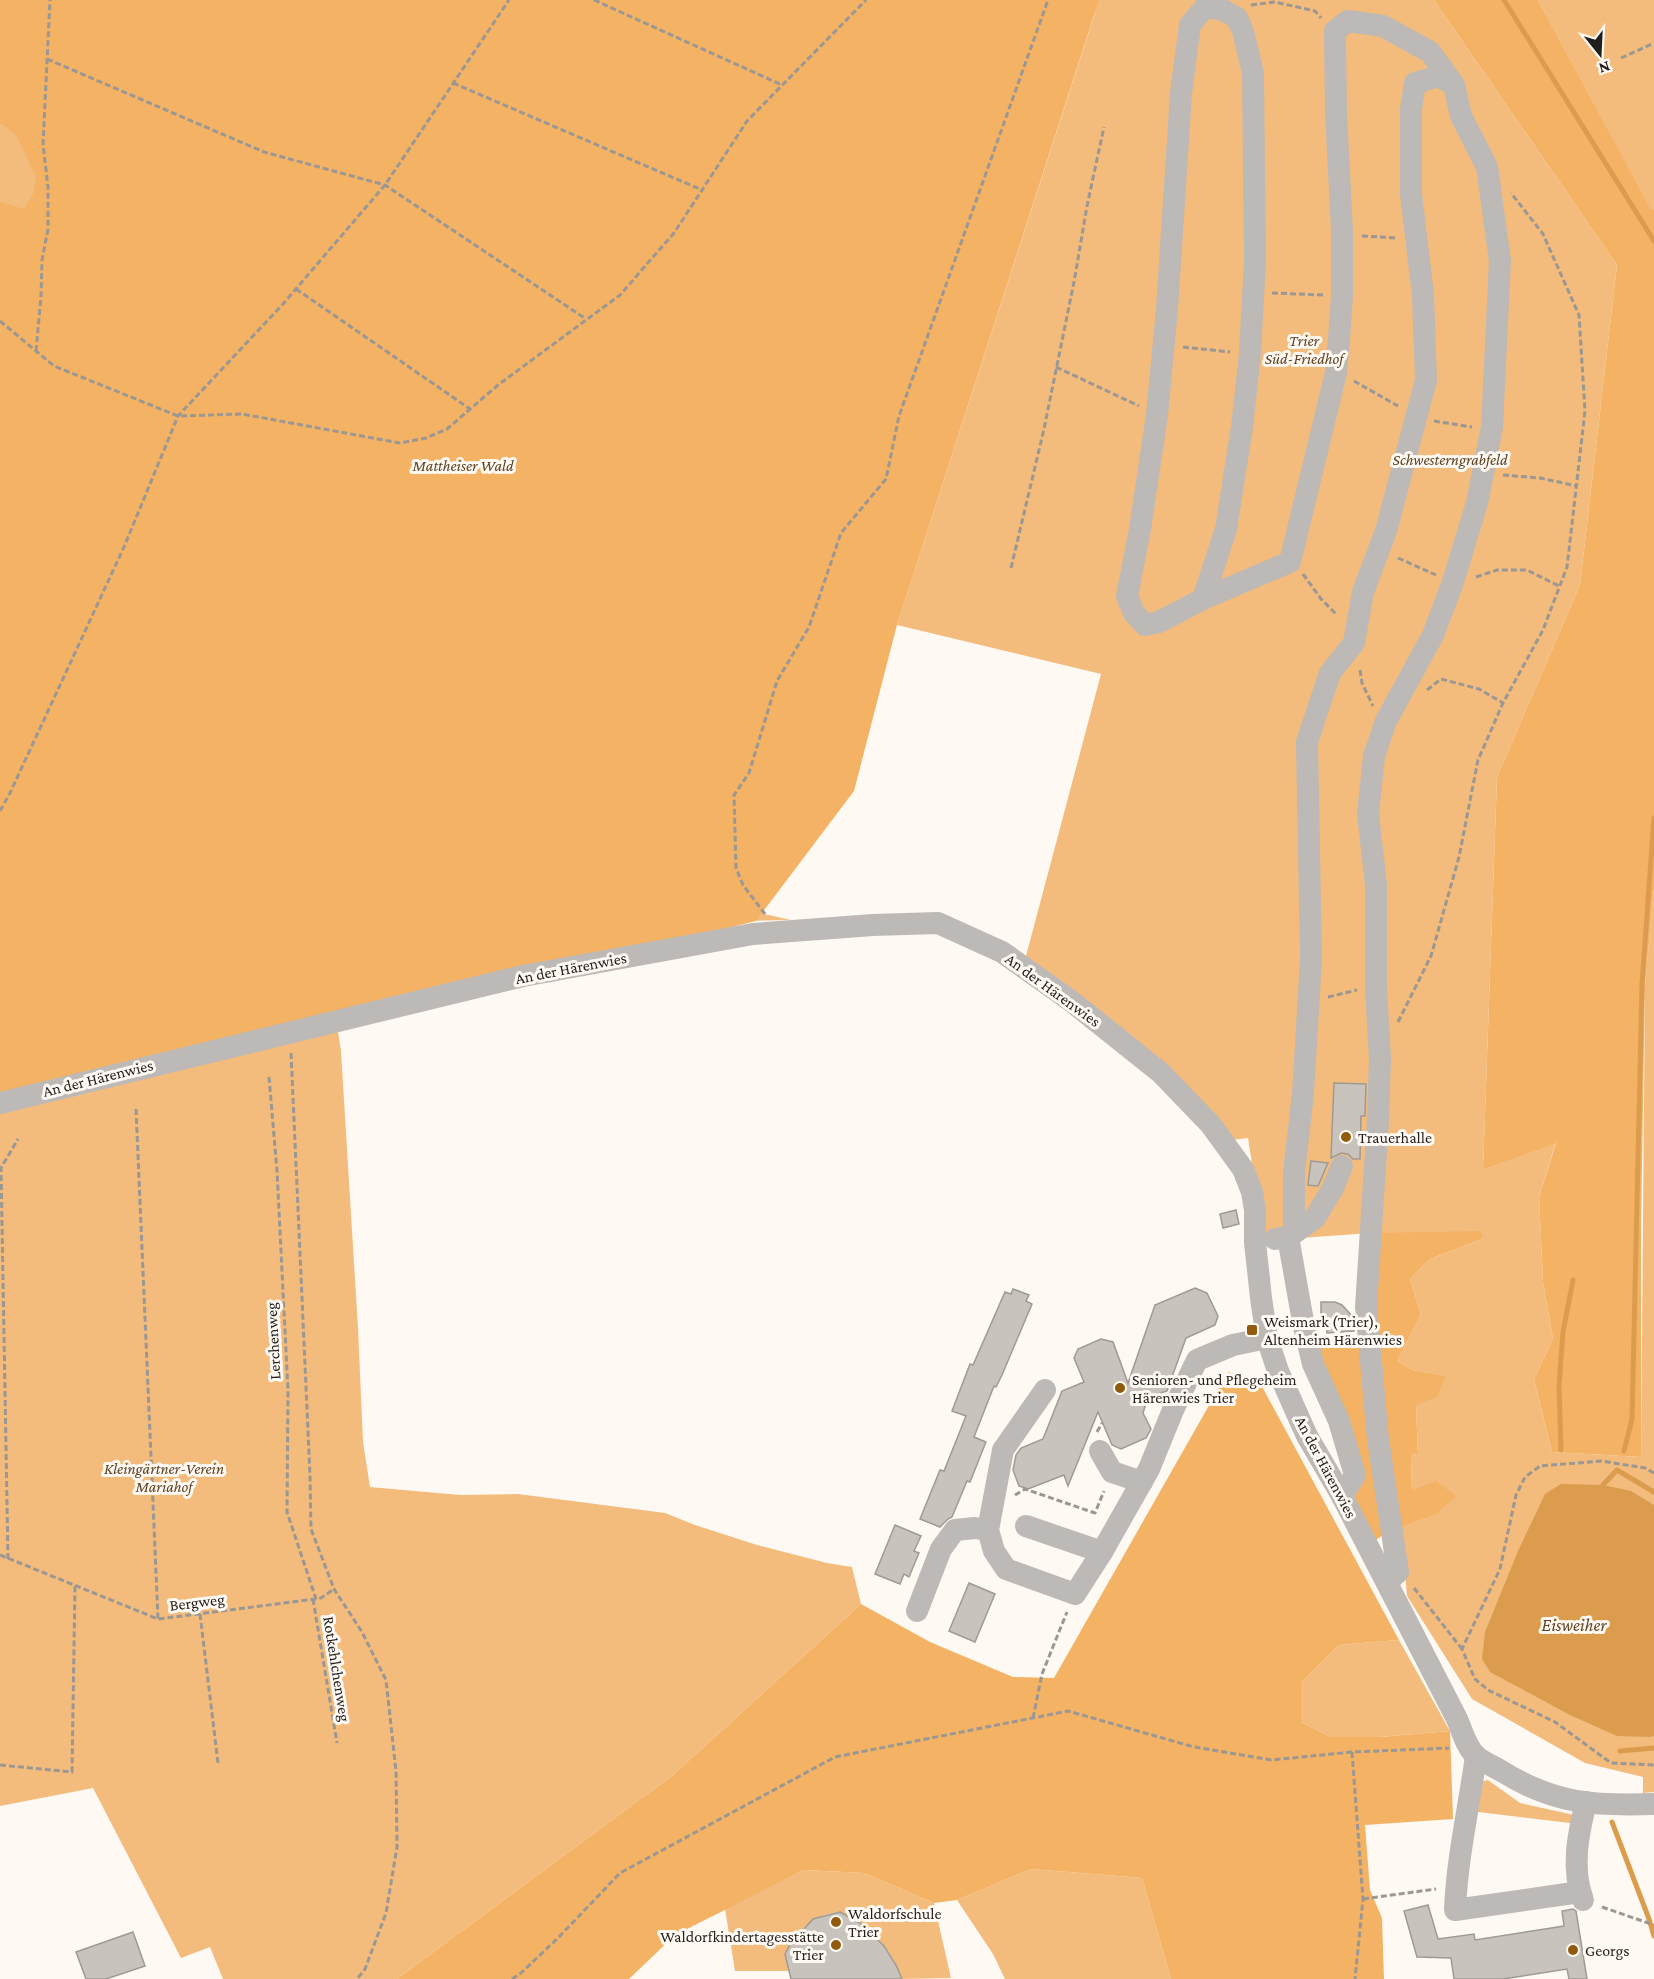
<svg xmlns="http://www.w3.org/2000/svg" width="1654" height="1979" font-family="'Crimson Pro',serif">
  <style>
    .green { fill: #f3bc7d }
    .forest { fill: #f4b265 }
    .water { fill: #dc9c4e }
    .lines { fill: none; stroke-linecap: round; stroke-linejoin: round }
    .stream { stroke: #dc9c4e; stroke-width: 5 }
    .building { fill: #c9c3bd; stroke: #a09a94; stroke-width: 1.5 }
    .path { stroke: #9b9793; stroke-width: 3; stroke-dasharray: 6 3; stroke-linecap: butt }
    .minor { stroke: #bcb9b6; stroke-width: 22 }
    .poi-dot { fill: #905b0d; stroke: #fff9f3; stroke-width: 2 }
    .labels { text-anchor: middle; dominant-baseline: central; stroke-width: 6; stroke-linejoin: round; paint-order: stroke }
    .park-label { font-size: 16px; font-style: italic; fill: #5d4222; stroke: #fff9f3 }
    .street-label { font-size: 16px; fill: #211f1d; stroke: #fff9f3 }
    .poi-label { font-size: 16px; fill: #211f1d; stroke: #fff9f3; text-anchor: start }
    .water-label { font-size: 18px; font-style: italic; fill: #5f4323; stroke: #fff9f3 }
  </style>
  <rect width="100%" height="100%" fill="#fff9f3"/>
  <!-- green -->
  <g class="green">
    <polygon points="0,0 1434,0 1617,265 1580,585 1497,777 1483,1170 1556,1142 1539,1197 1543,1282 1553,1339 1534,1379 1552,1452 1641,1457 1645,985 1654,888 1654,1792 1643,1793 1643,1777 1585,1763 1472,1699 1407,1596 1404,1561 1397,1528 1412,1491 1411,1455 1418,1454 1416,1405 1445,1376 1413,1370 1397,1361 1421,1315 1410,1279 1430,1259 1482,1239 1370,1233 1301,1238 1263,1234 1248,1138 1231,1140 1026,956 1101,674 897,625 1097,7 747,910 791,920 741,921 0,1091"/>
    <polygon points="1538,0 1654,0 1654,209 1651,211"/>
    <polygon points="337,1025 341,1051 358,1328 363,1442 370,1487 460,1495 518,1494 665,1513 695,1525 757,1545 827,1563 852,1567 861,1604 673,1775 397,1979 223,1979 210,1947 181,1958 93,1788 0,1806 0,1099"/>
    <polygon points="1399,1640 1450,1731 1380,1737 1331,1737 1301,1722 1301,1683 1339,1645"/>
    <polygon points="1488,1780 1520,1803 1579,1816 1578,1824 1470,1811 1480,1782"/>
    <polygon points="1031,1869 1142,1878 1171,1979 1005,1979 993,1954 957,1900"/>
    <path d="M 804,1870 L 864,1873 L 934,1903 L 951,1978 L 901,1979 C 895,1950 866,1925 840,1912 C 807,1916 802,1929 785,1954 L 789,1971 L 735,1971 L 725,1909 Z"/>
  </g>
  <!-- forest -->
  <g class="forest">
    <polygon points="0,0 1099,0 897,625 854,791 756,921 337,1025 0,1099 0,202 24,209 33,194 36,177 16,135 2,124 0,124"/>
    <polygon points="1434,0 1538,0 1651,210 1654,209 1654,888 1645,985 1641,1227 1641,1457 1552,1452 1534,1379 1553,1339 1543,1282 1539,1197 1556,1143 1483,1170 1497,777 1580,585 1617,265"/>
    <polygon points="1481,1231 1482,1239 1430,1259 1410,1279 1421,1315 1397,1361 1413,1370 1446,1376 1437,1397 1416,1405 1418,1454 1411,1455 1412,1490 1436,1481 1456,1496 1436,1514 1397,1528 1373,1350 1374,1233"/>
    <polygon points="1362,1338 1386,1533 1373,1542 1348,1498 1362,1480 1312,1340"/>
    <polygon points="1228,1372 1259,1381 1399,1640 1339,1645 1301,1683 1301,1722 1331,1737 1380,1737 1450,1731 1453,1819 1365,1825 1370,1890 1382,1918 1384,1979 1171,1979 1142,1878 1031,1869 957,1900 934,1903 864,1873 804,1870 675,1935 629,1979 397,1979 673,1775 861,1604 930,1642 1013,1677 1054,1678"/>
  </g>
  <!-- water -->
  <polygon class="water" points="1561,1484 1603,1485 1631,1491 1654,1505 1654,1736 1650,1737 1617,1736 1570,1715 1490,1672 1482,1659 1485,1632 1518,1551 1545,1494"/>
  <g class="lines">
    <!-- stream -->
    <g class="stream">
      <polyline points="1504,0 1654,241"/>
      <polyline points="1561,1450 1559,1386 1563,1332 1573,1280"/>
      <polyline points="1624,1451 1632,1419 1642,984 1654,818"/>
      <polyline points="1603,1485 1617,1470 1654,1492"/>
      <polyline points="1620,1751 1654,1748"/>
      <polyline points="1612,1822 1649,1919 1654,1936"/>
    </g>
  </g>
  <!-- building -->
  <g class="building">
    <polygon points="1334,1083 1366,1084 1365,1116 1361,1116 1360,1159 1353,1159 1348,1154 1341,1153 1331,1158"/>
    <polygon points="1311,1161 1328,1163 1318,1186 1308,1185"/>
    <polygon points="1236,1210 1239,1224 1223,1228 1220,1214"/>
    <polygon points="1195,1288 1207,1293 1218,1316 1215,1325 1186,1338 1167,1391 1148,1397 1143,1413 1151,1429 1146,1438 1121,1449 1112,1445 1098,1412 1068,1486 1064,1475 1028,1489 1019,1486 1013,1470 1016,1455 1021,1448 1043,1439 1062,1391 1084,1382 1074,1358 1078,1349 1101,1339 1113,1342 1128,1383 1155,1305"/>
    <polygon points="1013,1289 1029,1295 1026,1301 1032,1304 1002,1375 996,1387 994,1386 974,1437 986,1442 970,1482 967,1481 952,1517 948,1519 940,1527 920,1519 940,1470 944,1471 966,1416 952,1411 970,1364 973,1365 1005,1292 1011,1294"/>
    <polygon points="1321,1302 1335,1302 1342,1305 1353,1317 1354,1331 1327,1333 1326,1323 1321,1323"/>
    <polygon points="895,1525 921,1536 914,1551 919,1553 909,1577 904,1574 900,1584 875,1574"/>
    <polygon points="969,1583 995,1594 975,1642 949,1631"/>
    <polygon points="1428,1905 1438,1939 1474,1934 1475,1940 1564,1926 1562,1911 1573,1909 1576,1911 1587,1979 1569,1979 1567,1969 1503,1979 1454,1979 1451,1958 1417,1957 1404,1911"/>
    <polygon points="840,1912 860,1923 884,1946 896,1965 902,1979 791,1979 785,1954 791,1943 813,1919"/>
    <polygon points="133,1932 145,1966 106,1979 86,1979 76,1952"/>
  </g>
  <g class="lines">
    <!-- path -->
    <g class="path">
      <polyline points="594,0 782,85"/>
      <polyline points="1251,5 1275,2 1315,11 1321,18"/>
      <polyline points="1621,58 1654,43"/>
      <polyline points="47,59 264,152 385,185 586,319"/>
      <polyline points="453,83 702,190"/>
      <polyline points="1362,236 1397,238"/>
      <polyline points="296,289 470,409"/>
      <polyline points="1272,293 1323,295"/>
      <polyline points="0,321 54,366 178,416 242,414 400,443 426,438 447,429 498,385 620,295 674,233 747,121 866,0"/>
      <polyline points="1183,347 1230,352"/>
      <polyline points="36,351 41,297 42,260 48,229 48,187 43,144 50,0"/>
      <polyline points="1056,367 1139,406"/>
      <polyline points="1354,381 1398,406"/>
      <polyline points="1434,421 1472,427"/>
      <polyline points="1503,475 1540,478 1577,486"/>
      <polyline points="1398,558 1436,575"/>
      <polyline points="1011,568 1044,429 1074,282 1087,206 1104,127"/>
      <polyline points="1303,574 1321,599 1337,615"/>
      <polyline points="1476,577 1497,570 1527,570 1559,586"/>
      <polyline points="1360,670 1362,683 1373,706"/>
      <polyline points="1427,690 1441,679 1479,689 1503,703"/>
      <polyline points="0,811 10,793 124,547 178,416 283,304 385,185 509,0"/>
      <polyline points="765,914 743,885 736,868 734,795 749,773 777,681 809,627 841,533 886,479 899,416 1048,0"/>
      <polyline points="1328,997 1357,990"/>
      <polyline points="1398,1022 1431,956 1459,857 1478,760 1503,703 1543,630 1567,567 1585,411 1579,315 1543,234 1511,193"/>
      <polyline points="291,1053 310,1476 311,1529 334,1589 362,1632 386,1680 396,1771 397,1847 386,1913 365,1969 357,1979"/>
      <polyline points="269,1077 277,1171 288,1391 287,1512 316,1599"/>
      <polyline points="136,1109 158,1619"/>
      <polyline points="1097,1432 1102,1423"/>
      <polyline points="1654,1473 1645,1468 1601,1461 1540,1466 1525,1477 1516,1495 1500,1569 1462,1649 1475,1679 1488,1690 1555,1722 1611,1763 1654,1765"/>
      <polyline points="1015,1495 1025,1489 1095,1513 1104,1491"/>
      <polyline points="0,1555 158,1619 316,1599 321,1598 334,1589"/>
      <polyline points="8,1559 1,1168 18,1139"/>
      <polyline points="1414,1588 1462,1649"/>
      <polyline points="313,1599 337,1743"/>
      <polyline points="200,1614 218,1763"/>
      <polyline points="1033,1718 1042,1674 1067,1612"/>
      <polyline points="1352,1752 1363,1899 1355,1979"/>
      <polyline points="0,1765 72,1772 75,1586"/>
      <polyline points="1363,1899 1436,1889"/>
      <polyline points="1602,1907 1654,1925"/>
      <polyline points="512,1979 521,1973 558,1938 620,1873 835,1757 1068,1711 1194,1747 1271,1760 1352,1752 1449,1748"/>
    </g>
    <!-- minor -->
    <g class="minor">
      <polyline points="1203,599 1226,529 1242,427 1250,354 1255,261 1253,73 1243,31 1237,18 1223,10 1205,7 1190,25 1181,93 1167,309 1157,415 1140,529 1127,596 1134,613 1145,625 1159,622 1203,599 1290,562 1336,373 1339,339 1342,296 1342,231 1336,112 1335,31 1348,21 1383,26 1430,52 1454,85 1461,116 1487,167 1500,261 1492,427 1477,503 1453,582 1433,635 1386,721 1374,756 1368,814 1376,885 1376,989 1380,1058 1378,1120 1366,1307 1378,1439 1398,1572 1387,1582"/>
      <path d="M 0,1103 L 523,976 L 753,934 L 873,925 L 938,923 L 1002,952 L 1071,1001 L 1161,1073 L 1211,1125 L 1243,1169 L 1252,1192 L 1255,1210 L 1255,1242 L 1261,1298 L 1267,1338 L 1278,1371 L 1307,1436 L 1342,1496 L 1457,1719 C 1462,1730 1466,1747 1476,1756 C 1483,1762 1495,1767 1503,1772 C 1555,1804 1595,1806 1654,1804"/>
      <polyline points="1294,1233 1315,1218 1333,1188 1342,1166"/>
      <polyline points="1288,1237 1294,1233 1294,1172 1303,1094 1311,959 1307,742 1330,673 1354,643 1363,592 1386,531 1426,380 1423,295 1411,194 1411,109 1415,83 1439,76 1454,85"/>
      <polyline points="1275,1239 1288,1237 1304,1327 1313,1364 1339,1421 1355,1475 1342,1496"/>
      <polyline points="1045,1390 1003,1450 988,1530 994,1551 1006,1569 1075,1594 1102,1552 1149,1469 1173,1410 1197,1360 1233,1345 1267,1338"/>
      <polyline points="1100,1451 1112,1472 1142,1482"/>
      <polyline points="1026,1526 1102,1552"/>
      <polyline points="917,1611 941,1549 955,1530 975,1528 988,1530"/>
      <path d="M 1476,1756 C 1469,1807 1457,1858 1455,1910 L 1580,1892"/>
      <path d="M 1583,1900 C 1571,1868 1578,1835 1586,1802"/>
    </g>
  </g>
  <!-- markers -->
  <g class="poi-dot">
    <circle cx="1346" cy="1137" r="6"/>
    <rect x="1246" y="1324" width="12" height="12" rx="3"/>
    <circle cx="1120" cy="1388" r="6"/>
    <circle cx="836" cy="1922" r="6"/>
    <circle cx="836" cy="1945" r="6"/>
    <circle cx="1573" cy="1950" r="6"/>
  </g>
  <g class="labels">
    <!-- park labels -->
    <g class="park-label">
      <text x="1304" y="340">Trier<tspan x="1304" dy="18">Süd-Friedhof</tspan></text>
      <text x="1450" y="459">Schwesterngrabfeld</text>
      <text x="463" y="465">Mattheiser Wald</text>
      <text x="164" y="1468">Kleingärtner-Verein<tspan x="164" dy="18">Mariahof</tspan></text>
    </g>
    <!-- street labels -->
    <g class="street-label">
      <text transform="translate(571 968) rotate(-11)">An der Härenwies</text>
      <text transform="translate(1053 990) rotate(36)">An der Härenwies</text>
      <text transform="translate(98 1078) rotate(-14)">An der Härenwies</text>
      <text transform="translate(273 1341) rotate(-93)">Lerchenweg</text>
      <text transform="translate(1326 1467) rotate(62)">An der Härenwies</text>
      <text transform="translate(197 1602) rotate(-7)">Bergweg</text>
      <text transform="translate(337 1669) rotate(81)">Rotkehlchenweg</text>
    </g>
    <!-- poi labels -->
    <g class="poi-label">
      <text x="1358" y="1137">Trauerhalle</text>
      <text x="1264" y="1321">Weismark (Trier),<tspan x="1264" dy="18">Altenheim Härenwies</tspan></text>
      <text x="1132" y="1379">Senioren- und Pflegeheim<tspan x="1132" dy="18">Härenwies Trier</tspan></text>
      <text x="848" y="1913">Waldorfschule<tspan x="848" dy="18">Trier</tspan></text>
      <text x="824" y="1936" text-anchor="end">Waldorfkindertagesstätte<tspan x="824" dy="18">Trier</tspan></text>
      <text x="1585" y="1950">Georgs</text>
    </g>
    <!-- water labels -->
    <g class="water-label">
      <text x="1574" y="1625">Eisweiher</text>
    </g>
  </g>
  <!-- north arrow -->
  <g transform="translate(1600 54) rotate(162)" stroke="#fff9f3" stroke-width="4.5" paint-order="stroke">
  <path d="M0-4.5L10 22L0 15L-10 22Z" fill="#211f1d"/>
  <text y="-9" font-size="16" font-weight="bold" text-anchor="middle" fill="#211f1d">N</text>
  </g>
</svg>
